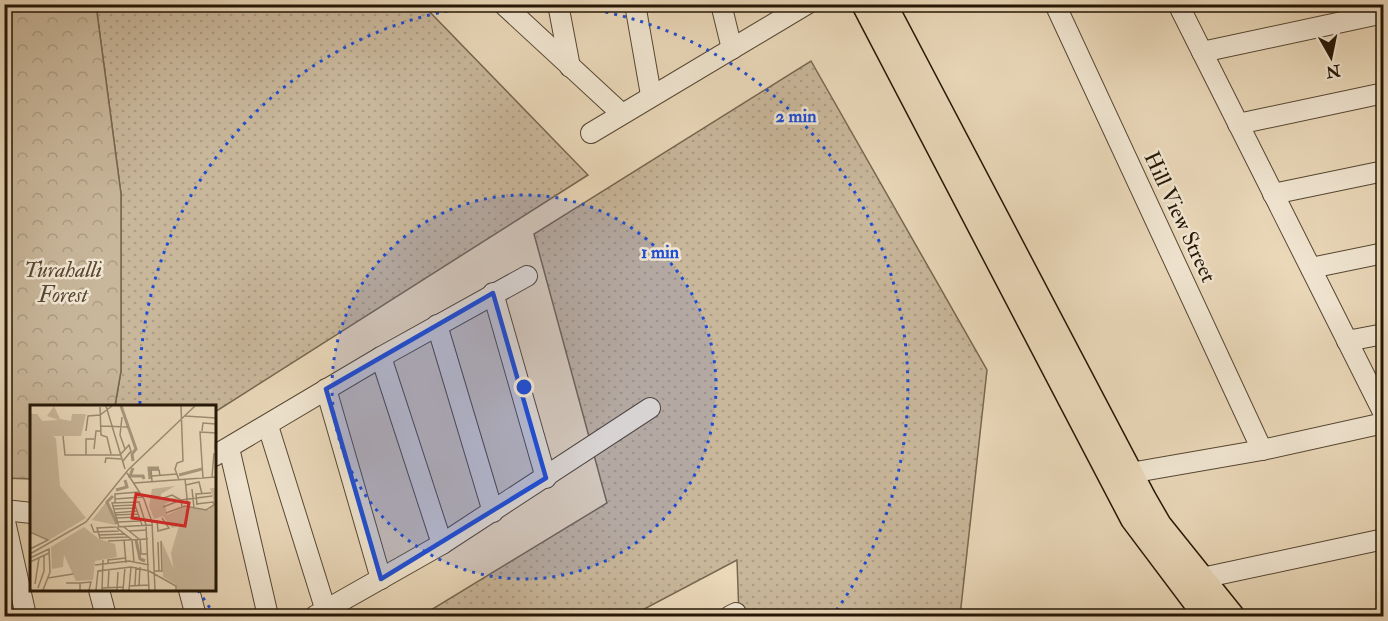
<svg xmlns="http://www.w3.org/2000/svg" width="1388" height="621" font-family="'IM FELL Double Pica',serif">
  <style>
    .grass { fill: url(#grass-dots); stroke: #776750; stroke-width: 1.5 }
    .forest { fill: url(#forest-crowns); stroke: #776750; stroke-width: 1.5 }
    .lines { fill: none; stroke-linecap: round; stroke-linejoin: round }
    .minor-casing { stroke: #564733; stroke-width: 22 }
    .major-casing { stroke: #251706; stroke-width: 27 }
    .minor { stroke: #f1e6d2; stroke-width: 20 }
    .major { stroke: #ead8b9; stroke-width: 24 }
    .marked { fill: #1d4ed8; fill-opacity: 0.2; stroke: #1d4ed8; stroke-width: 4.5; stroke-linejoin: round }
    .ring { fill: none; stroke: #1d4ed8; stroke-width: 3; stroke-dasharray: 3 6 }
    .labels { text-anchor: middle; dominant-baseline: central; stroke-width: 5; stroke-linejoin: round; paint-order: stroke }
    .street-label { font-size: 22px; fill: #251706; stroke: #f1e6d2 }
    .park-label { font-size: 22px; font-style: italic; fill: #564733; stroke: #f1e6d2 }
    .inset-river { fill: none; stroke: #a7967c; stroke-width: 3 }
    .inset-road { fill: none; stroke: #9b8b71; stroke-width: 1.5 }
    .view { fill: #d62828; fill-opacity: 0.15; stroke: #d62828; stroke-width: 3 }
    .inset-edge { fill: none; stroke: #251706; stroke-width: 3 }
    .centre { fill: #1d4ed8; stroke: #f1e6d2; stroke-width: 3 }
    .ring-label { font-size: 18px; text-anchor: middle; font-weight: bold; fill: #1d4ed8; stroke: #f1e6d2; stroke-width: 5; stroke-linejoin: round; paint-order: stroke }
  </style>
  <defs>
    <pattern id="grass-dots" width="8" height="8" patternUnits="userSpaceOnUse" patternTransform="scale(1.5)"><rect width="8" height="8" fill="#c9b79b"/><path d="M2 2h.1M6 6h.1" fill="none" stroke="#ac9d84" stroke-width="1.8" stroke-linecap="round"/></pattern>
    <pattern id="forest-crowns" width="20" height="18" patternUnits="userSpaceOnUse" patternTransform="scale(1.5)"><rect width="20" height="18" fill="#c9b79b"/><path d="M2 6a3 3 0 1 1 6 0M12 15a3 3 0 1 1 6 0" fill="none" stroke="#ac9d84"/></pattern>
  </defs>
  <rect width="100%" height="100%" fill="#ead8b9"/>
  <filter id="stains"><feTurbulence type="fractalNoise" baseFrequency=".00333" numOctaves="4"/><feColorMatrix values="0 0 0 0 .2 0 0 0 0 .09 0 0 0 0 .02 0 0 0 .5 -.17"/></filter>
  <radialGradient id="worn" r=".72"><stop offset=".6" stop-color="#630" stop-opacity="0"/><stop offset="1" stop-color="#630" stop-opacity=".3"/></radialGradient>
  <!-- grass -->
  <g class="grass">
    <polygon points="96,5 423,5 588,175 215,412 214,406 115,406 121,371 121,194"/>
    <polygon points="811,61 987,370 960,616 739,616 737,560 631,616 421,616 607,503 534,234"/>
  </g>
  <!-- forest -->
  <polygon class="forest" points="4,5 96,5 121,194 121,371 115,406 32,406 31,479 5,478"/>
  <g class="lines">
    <defs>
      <g id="minor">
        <polyline points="503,4 622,114"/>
        <polyline points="558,4 570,67"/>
        <polyline points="635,4 651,95"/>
        <polyline points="721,4 732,49"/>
        <polyline points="1055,4 1262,450"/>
        <polyline points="1178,4 1384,414"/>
        <polyline points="1202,52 1384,13"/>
        <polyline points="1238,124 1384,93"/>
        <polyline points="591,133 807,4"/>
        <polyline points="1273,194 1384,171"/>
        <polyline points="1311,268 1384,253"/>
        <polyline points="493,293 546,478"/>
        <polyline points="437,325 493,512"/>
        <polyline points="1347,341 1384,334"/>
        <polyline points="381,357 442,544"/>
        <polyline points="326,389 381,579"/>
        <polyline points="268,426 326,611"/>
        <polyline points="229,448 268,616"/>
        <polyline points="214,456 381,357 527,276"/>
        <polyline points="1119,478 1130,473 1262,450 1384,423"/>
        <polyline points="4,510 32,513"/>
        <polyline points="4,517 26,616"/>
        <polyline points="1202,578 1384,539"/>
        <polyline points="99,590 106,616"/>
        <polyline points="189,590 196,616"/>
        <polyline points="315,616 442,544 650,408"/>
        <polyline points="730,616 736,613"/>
      </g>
      <g id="major">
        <polyline points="864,4 1133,519 1206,616"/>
        <polyline points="884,4 1144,499 1159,525 1232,616"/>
      </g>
    </defs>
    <!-- minor casing -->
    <use href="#minor" class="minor-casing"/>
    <!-- major casing -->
    <use href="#major" class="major-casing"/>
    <!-- minor -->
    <use href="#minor" class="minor"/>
    <!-- major -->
    <use href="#major" class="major"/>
  </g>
  <!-- marked area -->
  <path class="marked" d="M 493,293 L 546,478 L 381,579 L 326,389 Z"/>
  <!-- distance rings -->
  <circle cx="524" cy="387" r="192" fill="#1d4ed8" fill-opacity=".12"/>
  <g class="ring">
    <circle cx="524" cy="387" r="192"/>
    <path d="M215 615A384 384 0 0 1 198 590M140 404A384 384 0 0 1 487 5M561 5A384 384 0 0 1 833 615"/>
  </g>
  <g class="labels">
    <!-- street labels -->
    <g class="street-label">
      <text transform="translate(1180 217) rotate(65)">Hill View Street</text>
    </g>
    <!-- park labels -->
    <g class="park-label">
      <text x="63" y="270">Turahalli<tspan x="63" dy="25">Forest</tspan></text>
    </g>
  </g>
  <!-- overview -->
  <g transform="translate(30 405)">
    <rect width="186" height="186" fill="#ead8b9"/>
    <path d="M 24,1 L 30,14 L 41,16 L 42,9 L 56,9 L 51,31 L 24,31 L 11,16 L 28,15 L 17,11 ZM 145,81 L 131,89 L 130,95 L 148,93 L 135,99 L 137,110 L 154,102 L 151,121 L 142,123 L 133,111 L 124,114 L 119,101 L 122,84 ZM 77,96 L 83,114 L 86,120 L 62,115 ZM 132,137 L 147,171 L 147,180 L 133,172 Z" fill="#c9b79b"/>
    <path d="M 0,9 L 7,9 L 26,34 L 30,81 L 56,113 L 19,135 L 0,126 ZM 180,83 L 186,83 L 186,185 L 147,185 L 141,148 L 153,107 L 154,102 L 179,105 L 184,98 ZM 54,122 L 69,134 L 85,139 L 87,152 L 65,156 L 63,175 L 46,176 L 34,150 L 33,162 L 22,164 L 21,142 Z" fill="#c9b79b"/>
    <path class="inset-river" d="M 91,1 L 106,44 L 102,49 L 103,56M 103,63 L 100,71 L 113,71 L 114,74M 149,70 L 172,64M 120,74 L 119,63 L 129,63M 86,85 L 97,82 L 95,75M 83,91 L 77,97 L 87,119M 106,135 L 110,154 L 115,156"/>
    <path class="inset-road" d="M 76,1 L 95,64M 70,2 L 71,30 L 77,32 L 81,49M 155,11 L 186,13M 92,12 L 90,30 L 95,44M 70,21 L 98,22M 56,26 L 58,11 L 70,10 L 82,1M 172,26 L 173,18 L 186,19M 33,31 L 35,50 L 90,50 L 99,40 L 101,46 L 93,56M 64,44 L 66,26 L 71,26M 56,50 L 56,34 L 64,34M 75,58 L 76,53 L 91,54M 97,68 L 114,94 L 122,117 L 125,185M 122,71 L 147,69M 182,72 L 184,48M 173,73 L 170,27 L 186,28 L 185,44M 155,74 L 158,102M 149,75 L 145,64 L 147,58 L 153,56 L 151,1M 122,76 L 121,65 L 129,65 L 130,71M 104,78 L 186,72M 156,80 L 169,77 L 172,89M 162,84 L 164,103M 85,94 L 112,92M 131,94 L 142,90 L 151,95 L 152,102M 104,97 L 112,120M 109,97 L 116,120 L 119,185M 85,98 L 85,89 L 109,87M 167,100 L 166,89 L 181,88M 82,101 L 105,100M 133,102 L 151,95 L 182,91M 83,104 L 106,103M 84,108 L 107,106M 136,108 L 155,101 L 176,105 L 184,100 L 183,97 L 166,99M 85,110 L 108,109M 86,113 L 109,112M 127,115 L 128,126 L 139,123 L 132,113M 88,117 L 110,116M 61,119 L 64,127 L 89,126M 89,122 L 82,98 L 110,97M 94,122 L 109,134M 87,123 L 102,135 L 104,157M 99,126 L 117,125M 0,127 L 18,135 L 0,144M 69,130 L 95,129M 98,132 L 70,133 L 67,123 L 122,120M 110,134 L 111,149 L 118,149M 94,135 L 96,158M 78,136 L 118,134M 128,137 L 129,166M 0,149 L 56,117 L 98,65 L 165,1M 0,153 L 19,144 L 20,167 L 13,185M 0,157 L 19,148M 78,159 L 78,155 L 96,153M 65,160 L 99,156 L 119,160M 125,166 L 132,166 L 131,136M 18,173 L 43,169M 36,178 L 50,178 L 50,185M 50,178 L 61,177 L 59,185M 5,179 L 9,153M 105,180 L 106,162M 109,180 L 110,162M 99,181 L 119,180M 8,183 L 14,166 L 14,151M 72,183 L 93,182M 78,183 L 79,164M 66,185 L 68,166 L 101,162 L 119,166 L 146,181 L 146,185M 72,185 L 73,155M 87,185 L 88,167M 93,185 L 95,162M 99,185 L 101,162"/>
    <path class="view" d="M 106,89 L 159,98 L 155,121 L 102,113 Z"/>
    <rect width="186" height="186" class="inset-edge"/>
  </g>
  <circle cx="524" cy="387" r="9" class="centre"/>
  <g class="ring-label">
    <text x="796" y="122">2 min</text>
    <text x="660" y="258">1 min</text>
  </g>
  <!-- margin -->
  <rect width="1388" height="621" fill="none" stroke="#ead8b9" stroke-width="24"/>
  <rect x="6" y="6" width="1376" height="609" fill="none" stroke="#251706" stroke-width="3"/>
  <rect x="12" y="12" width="1364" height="597" fill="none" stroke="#251706" stroke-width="1.5"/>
  <!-- north arrow -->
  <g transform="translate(1331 57) rotate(171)" stroke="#f1e6d2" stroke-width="4.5" paint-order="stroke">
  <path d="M0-4.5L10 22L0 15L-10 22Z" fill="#251706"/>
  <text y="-9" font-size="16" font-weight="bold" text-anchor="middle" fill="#251706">N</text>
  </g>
  <rect width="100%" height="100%" filter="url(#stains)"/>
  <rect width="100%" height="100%" fill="url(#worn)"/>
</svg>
